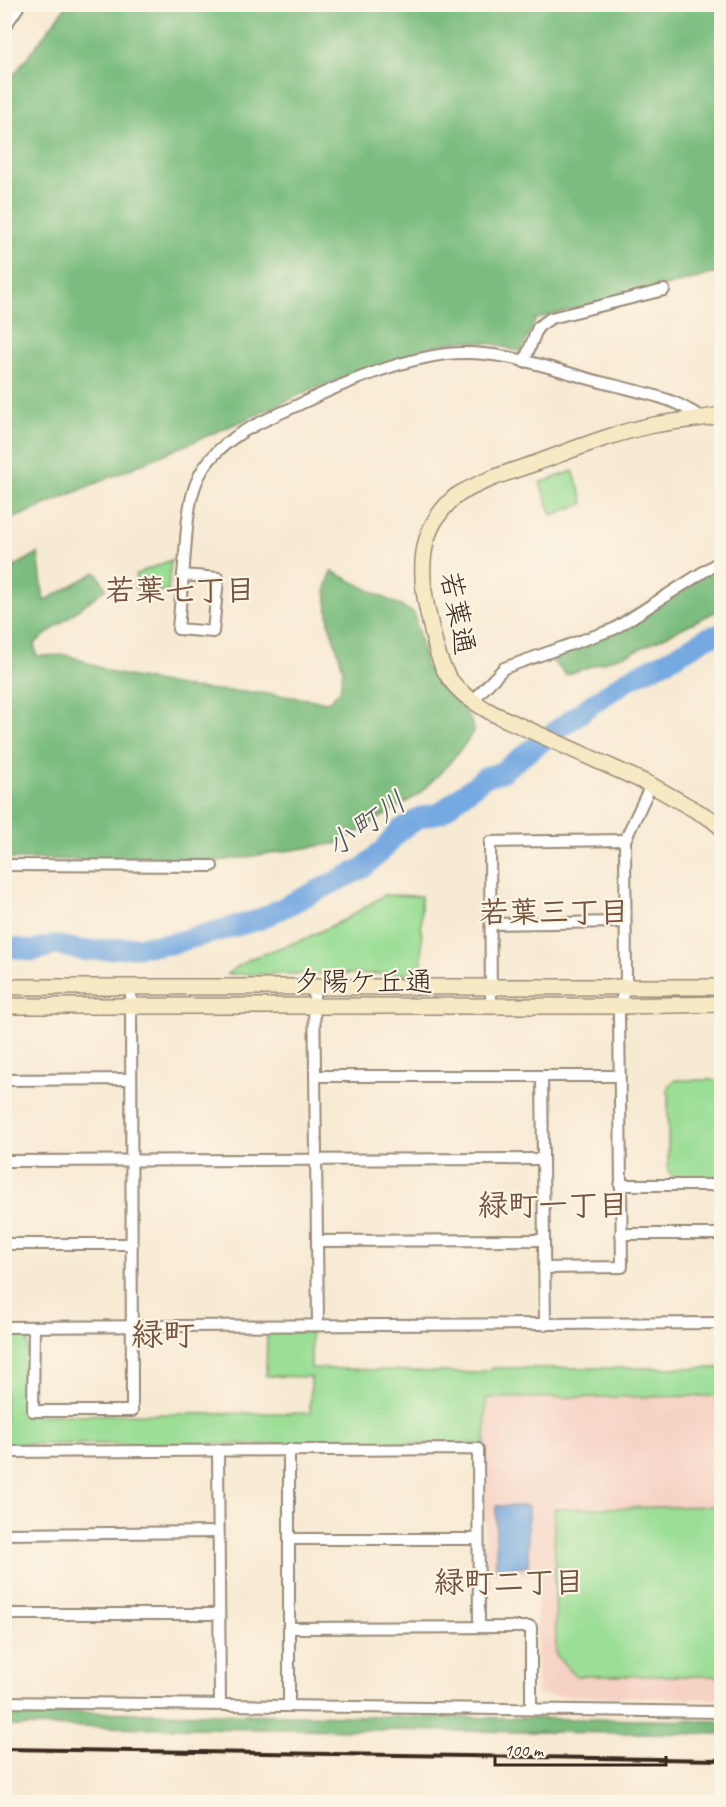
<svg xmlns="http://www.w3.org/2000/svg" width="726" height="1807" font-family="Caveat,'Klee One',sans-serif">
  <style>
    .built { fill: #f6d2c4 }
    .green { fill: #9bde96; stroke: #6b845a; stroke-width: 1.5 }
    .forest { fill: #7cbd7f; stroke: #5c744e; stroke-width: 1.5 }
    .water { fill: #74a9e1; stroke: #586a80; stroke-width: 1.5 }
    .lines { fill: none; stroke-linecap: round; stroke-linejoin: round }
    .river { stroke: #74a9e1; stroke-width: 21 }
    .street-casing { stroke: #998a78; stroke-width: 14 }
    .secondary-casing { stroke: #998a78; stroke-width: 18 }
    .street { stroke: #fff; stroke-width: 10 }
    .secondary { stroke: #f6e9c3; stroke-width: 15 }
    .rail { stroke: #3b2a1e; stroke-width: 4 }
    .labels { text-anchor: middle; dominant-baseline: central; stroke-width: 4.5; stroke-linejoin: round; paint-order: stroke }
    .street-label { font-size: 28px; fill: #3b2a1e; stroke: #fcf5e5 }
    .neighbourhood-label { font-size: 30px; font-weight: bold; fill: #75533e; stroke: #fcf5e5 }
    .water-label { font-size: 30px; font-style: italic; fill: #4f5662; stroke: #fcf5e5 }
    .quarter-label { font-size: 32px; font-weight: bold; fill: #75533e; stroke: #fcf5e5 }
  </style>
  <rect width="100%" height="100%" fill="#fcf5e5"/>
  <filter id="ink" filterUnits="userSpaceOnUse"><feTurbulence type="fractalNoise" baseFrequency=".0167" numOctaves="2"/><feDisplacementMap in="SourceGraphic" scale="12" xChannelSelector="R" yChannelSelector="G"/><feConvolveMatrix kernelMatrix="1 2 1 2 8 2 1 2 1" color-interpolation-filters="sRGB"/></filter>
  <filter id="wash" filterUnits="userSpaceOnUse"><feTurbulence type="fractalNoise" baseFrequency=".008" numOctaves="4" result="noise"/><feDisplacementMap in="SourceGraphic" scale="24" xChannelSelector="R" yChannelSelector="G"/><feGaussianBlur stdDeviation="1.35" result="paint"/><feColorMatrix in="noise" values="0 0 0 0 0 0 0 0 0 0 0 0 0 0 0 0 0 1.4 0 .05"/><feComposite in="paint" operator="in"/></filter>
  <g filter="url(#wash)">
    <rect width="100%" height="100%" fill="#f7ead3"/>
    <!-- built -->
    <polygon class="built" points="721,1396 721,1699 537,1695 537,1574 484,1573 486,1398"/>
    <!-- green -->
    <g class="green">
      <polygon points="573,471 584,503 552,515 540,483"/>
      <polygon points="171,560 168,592 135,588 136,574"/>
      <polygon points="384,895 421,896 422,974 227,974 249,959 302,940 346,919"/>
      <polygon points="675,1080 721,1080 721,1178 674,1178 668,1171 668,1086"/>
      <polygon points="267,1331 311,1332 311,1368 475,1373 494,1368 721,1368 721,1396 486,1398 485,1444 5,1444 5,1332 28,1332 28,1415 310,1413 311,1377 266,1376"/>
      <polygon points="721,1506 721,1676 576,1676 556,1656 554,1509"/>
    </g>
    <!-- forest -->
    <g class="forest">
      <polygon points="67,5 721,5 721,272 536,319 521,352 494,344 464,341 432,346 372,369 310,390 256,415 5,522 4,88"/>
      <polygon points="38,553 44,601 96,572 106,588 34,644 37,656 68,655 113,673 190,688 270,694 328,702 340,691 343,668 329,623 326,588 332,571 414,613 426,667 469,717 474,729 468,740 447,766 418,795 339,843 219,861 5,859 5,572"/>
      <polygon points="721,563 721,609 633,652 566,675 549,658"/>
      <polygon points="5,1711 721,1721 722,1734 5,1726"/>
    </g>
    <!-- water -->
    <rect class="water" x="496" y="1506" width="32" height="61"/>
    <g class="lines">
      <!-- river -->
      <polyline class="river" points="4,946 32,951 54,945 87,951 170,944 258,920 363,868 384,849 400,830 421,817 440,813 485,777 500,773 596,701 631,678 674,657 708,637 722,634"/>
    </g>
  </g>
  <g filter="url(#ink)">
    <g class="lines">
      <defs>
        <g id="street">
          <polyline points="4,28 20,4"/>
          <polyline points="524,362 538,327 551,318 664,290"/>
          <path d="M 183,575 C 187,542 185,497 203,469 C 225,435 261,422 296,406 C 339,385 398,360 446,354 C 496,348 549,368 597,381 C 620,387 645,392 668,400 C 680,404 692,412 704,418"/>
          <polygon points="183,575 218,578 213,632 178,629"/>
          <polyline points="473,703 480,693 504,668 614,629 722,560"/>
          <polyline points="4,865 212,866"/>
          <polyline points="491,924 624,922"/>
          <polyline points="314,987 318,1324"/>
          <polyline points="491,1006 490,842 625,840"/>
          <polyline points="315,1076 619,1076"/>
          <polyline points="542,1076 545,1325"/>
          <polyline points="4,1080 131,1079"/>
          <polyline points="4,1161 542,1159"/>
          <polyline points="620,1185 722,1185"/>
          <polyline points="621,1234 722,1234"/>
          <polyline points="318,1241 544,1240"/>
          <polyline points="4,1244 132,1244"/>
          <polyline points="544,1268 622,1267 619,1015 619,1006 626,986 625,840 651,785"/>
          <polyline points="4,1327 722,1323"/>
          <polyline points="34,1327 33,1411 132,1411 131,988"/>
          <polyline points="218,1450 220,1704"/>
          <polyline points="4,1452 478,1449 479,1627"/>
          <polyline points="4,1534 218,1532"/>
          <polyline points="290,1539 478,1539"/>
          <polyline points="4,1614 219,1614"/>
          <polyline points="289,1628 531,1627 531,1709"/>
          <polyline points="4,1702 722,1712"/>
          <polyline points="289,1706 289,1449"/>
        </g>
        <g id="secondary">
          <path d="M 722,415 C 699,419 676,421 654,425 C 613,433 575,449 536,463 C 509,472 480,481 456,496 C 450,501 442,510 438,516 C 418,544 421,582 428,613 C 440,668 443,686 494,714 L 651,785 L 711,819 L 722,828"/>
          <polyline points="4,987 722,987"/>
          <polyline points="4,1006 619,1006 722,1004"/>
        </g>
      </defs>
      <!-- street casing -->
      <use href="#street" class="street-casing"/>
      <!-- secondary casing -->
      <use href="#secondary" class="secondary-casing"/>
      <!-- street -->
      <use href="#street" class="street"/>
      <!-- secondary -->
      <use href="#secondary" class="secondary"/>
      <!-- rail -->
      <polyline class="rail" points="4,1749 722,1760"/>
    </g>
  </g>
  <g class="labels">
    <!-- street labels -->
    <g class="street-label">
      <text transform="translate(458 613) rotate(79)">若葉通</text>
      <text x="363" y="981">夕陽ケ丘通</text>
    </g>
    <!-- neighbourhood labels -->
    <g class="neighbourhood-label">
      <text x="180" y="590">若葉七丁目</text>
      <text x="554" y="912">若葉三丁目</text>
      <text x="553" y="1205">緑町一丁目</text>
      <text x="509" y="1582">緑町二丁目</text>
    </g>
    <!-- water labels -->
    <g class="water-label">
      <text transform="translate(366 824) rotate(-35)">小町川</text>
    </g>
    <!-- quarter labels -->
    <g class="quarter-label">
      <text x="163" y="1334">緑町</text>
    </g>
  </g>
  <!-- margin -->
  <rect width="726" height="1807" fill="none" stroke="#fcf5e5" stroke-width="24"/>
  <!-- scale -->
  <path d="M495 1756v9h171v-9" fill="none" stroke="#3b2a1e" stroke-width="3"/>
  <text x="504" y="1756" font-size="18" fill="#3b2a1e" stroke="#fcf5e5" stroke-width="4.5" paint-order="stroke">100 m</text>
</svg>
